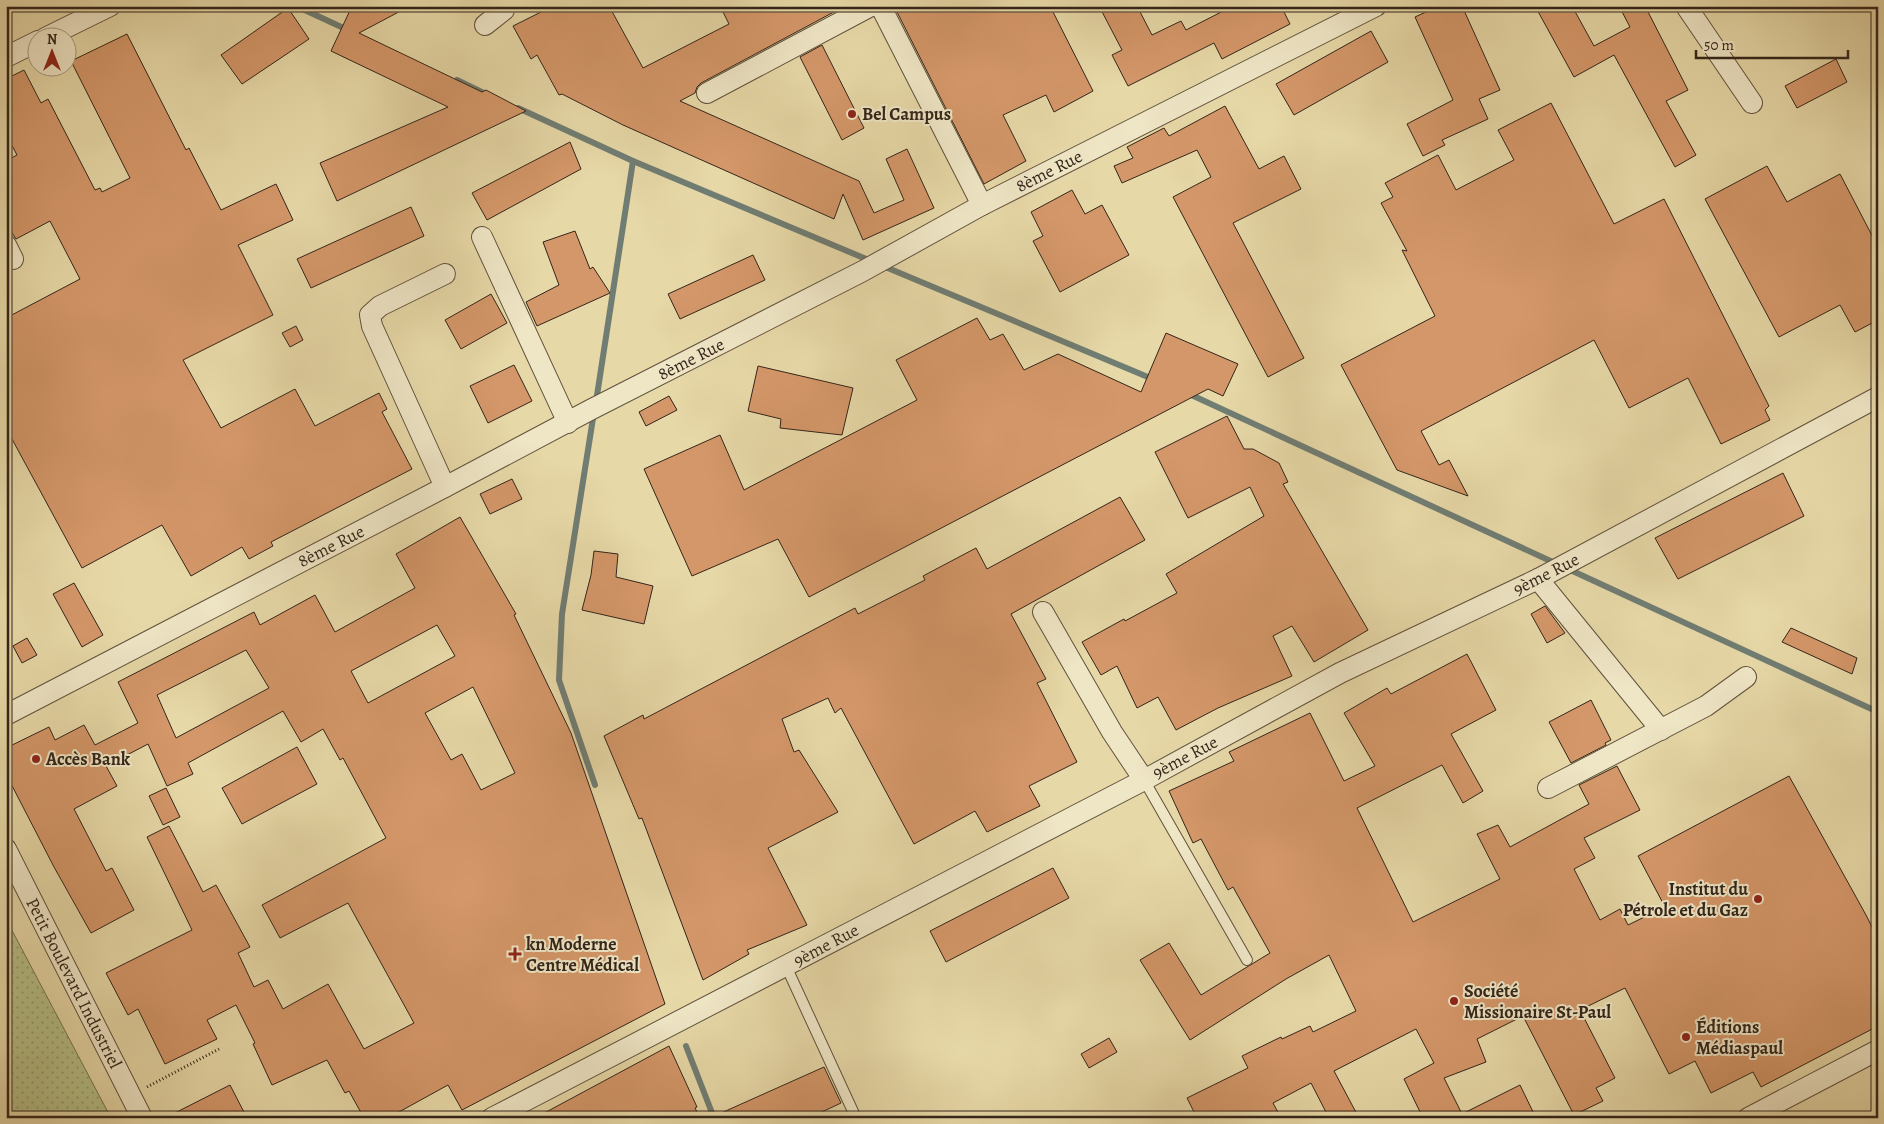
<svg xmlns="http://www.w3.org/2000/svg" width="1884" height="1124" font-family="Alegreya,serif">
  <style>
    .garden { fill: url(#garden-dots); stroke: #747250 }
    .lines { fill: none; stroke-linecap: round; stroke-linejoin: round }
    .stream { stroke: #707d73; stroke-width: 6 }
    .building { fill: #d49769; stroke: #33251a; fill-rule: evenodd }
    .service-casing { stroke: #60523d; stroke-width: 12 }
    .minor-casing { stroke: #60523d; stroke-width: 22 }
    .path { stroke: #33251a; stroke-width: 3; stroke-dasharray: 1 2.5; stroke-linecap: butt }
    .service { stroke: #efe6c6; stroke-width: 10 }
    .minor { stroke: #efe6c6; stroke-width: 20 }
    .poi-dot { fill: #8f2418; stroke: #efe6c6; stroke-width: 2 }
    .labels { text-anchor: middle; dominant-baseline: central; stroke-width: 4; stroke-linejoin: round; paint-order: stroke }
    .poi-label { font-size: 18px; font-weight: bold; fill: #33251a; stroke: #efe6c6; text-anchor: start }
    .street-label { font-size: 18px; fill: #33251a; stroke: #efe6c6 }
  </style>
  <defs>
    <pattern id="garden-dots" width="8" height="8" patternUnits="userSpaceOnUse" patternTransform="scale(1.25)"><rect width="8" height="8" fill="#b6bf87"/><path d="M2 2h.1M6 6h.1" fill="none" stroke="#959b6e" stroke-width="1.8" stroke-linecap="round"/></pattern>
  </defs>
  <rect width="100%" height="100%" fill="#e7d8a7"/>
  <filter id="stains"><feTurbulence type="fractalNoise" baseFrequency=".004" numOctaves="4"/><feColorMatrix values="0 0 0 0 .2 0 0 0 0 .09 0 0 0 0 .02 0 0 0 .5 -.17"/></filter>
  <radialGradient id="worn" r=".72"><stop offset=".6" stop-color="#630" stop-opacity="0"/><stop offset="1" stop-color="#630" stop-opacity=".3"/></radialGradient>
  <!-- garden -->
  <polygon class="garden" points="6,919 111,1118 6,1118"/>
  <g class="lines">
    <!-- stream -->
    <g class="stream">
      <polyline points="296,6 350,31"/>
      <polyline points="457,80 488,95"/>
      <polyline points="518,108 633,161 871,261"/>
      <polyline points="883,266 1155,380"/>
      <polyline points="1187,393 1557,564"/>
      <polyline points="596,402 633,161"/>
      <polyline points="594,412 562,614 559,680 595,785"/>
      <polyline points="1566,568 1878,712"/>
      <polyline points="686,1046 714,1118"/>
    </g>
  </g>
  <!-- building -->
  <g class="building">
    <polygon points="352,6 410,6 359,33 482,92 486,90 526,111 337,201 320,163 448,107 331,51"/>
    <polygon points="553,6 609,6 643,68 729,24 720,6 845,6 701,83 697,87 695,93 680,101 859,181 874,213 904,200 886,159 907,149 934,208 863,240 843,194 834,219 623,125 562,94 559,95 537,55 531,59 513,26"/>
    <polygon points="894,6 1050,6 1093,91 1054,112 1046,95 1003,115 1026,161 984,184"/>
    <polygon points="1099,6 1137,6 1152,35 1181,21 1186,30 1233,6 1281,6 1290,24 1222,59 1214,43 1128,86 1112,55 1122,50"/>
    <polygon points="1439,6 1462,6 1500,90 1479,99 1488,119 1442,140 1445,145 1423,156 1407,124 1453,100 1415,17"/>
    <polygon points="1535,6 1572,6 1594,46 1630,27 1619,6 1645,6 1688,90 1666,101 1696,155 1675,167 1614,55 1574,77"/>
    <polygon points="288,8 309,39 242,84 221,55"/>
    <polygon points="1371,31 1388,62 1294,115 1276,84"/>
    <polygon points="127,34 186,150 189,148 221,210 276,184 293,220 238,245 273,315 183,360 221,428 295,389 315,426 379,393 387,409 382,412 412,469 271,542 273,546 249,559 242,547 191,576 162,525 82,568 6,428 6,318 80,279 50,221 16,239 6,223 6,161 17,155 6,134 6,79 24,70 41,103 48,99 95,190 100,188 102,192 130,178 71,61"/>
    <polygon points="822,45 864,128 842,140 800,57"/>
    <polygon points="1836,59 1847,82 1797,108 1785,86"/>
    <polygon points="1551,103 1614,224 1664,199 1769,406 1765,410 1770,420 1721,444 1688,378 1629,408 1594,340 1421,431 1439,465 1449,460 1468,496 1397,470 1341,365 1435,316 1402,250 1407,251 1381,203 1393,197 1385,183 1438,155 1456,190 1514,160 1498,130"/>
    <polygon points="1225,106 1259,169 1284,156 1301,189 1233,223 1304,358 1268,377 1173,197 1211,177 1197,150 1122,183 1114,166 1133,158 1127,147 1164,128 1169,136"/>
    <polygon points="570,142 581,169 487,220 472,193"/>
    <polygon points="1767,166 1787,202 1840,174 1878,247 1878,320 1855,332 1840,305 1779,337 1705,199"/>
    <polygon points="1072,190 1085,214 1102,205 1129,255 1060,292 1033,241 1043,236 1031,212"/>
    <polygon points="411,207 424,236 311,288 297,259"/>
    <polygon points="575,231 590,269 593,267 610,293 537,326 526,302 559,285 543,242"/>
    <polygon points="753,255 765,280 680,319 668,294"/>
    <polygon points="491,294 507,323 461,349 445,320"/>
    <polygon points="977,318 990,340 1003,334 1024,370 1058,354 1141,392 1166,333 1238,364 1223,396 1208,389 809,597 778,539 692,576 644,469 720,435 744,490 917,400 896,360"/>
    <polygon points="296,326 303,340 290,347 282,333"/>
    <polygon points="514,365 532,401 488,423 470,386"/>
    <polygon points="758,366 853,388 842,435 780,428 781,419 748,411"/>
    <polygon points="669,396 677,410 646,426 639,412"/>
    <polygon points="1227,416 1244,449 1253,449 1279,463 1288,482 1283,484 1368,630 1314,662 1292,626 1273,636 1292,676 1218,708 1176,730 1158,697 1137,708 1117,666 1101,675 1082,642 1124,619 1125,621 1177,593 1166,574 1264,516 1250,487 1188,518 1155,452"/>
    <polygon points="1783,473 1804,516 1678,579 1655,538"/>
    <polygon points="512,479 522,499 490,514 480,494"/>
    <polygon points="1120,497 1145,540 1011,614 1046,679 1037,683 1077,762 1029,786 1040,806 987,832 975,811 914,844 841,708 835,713 828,698 782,719 794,752 799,750 838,812 768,848 807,925 747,950 749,954 703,980 642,818 639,819 604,736 643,715 644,719 855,608 858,614 925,580 923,576 976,548 987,569"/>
    <path d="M 460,517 L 516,614 L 514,615 L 571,733 L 665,1004 L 462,1110 L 448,1085 L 388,1118 L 364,1118 L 349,1091 L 345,1093 L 327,1060 L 272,1085 L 253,1044 L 255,1043 L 236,1005 L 207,1020 L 217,1039 L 165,1064 L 138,1009 L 128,1015 L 106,973 L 192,930 L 147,837 L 169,826 L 203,892 L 216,885 L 250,947 L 238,953 L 254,987 L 268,980 L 283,1009 L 328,984 L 364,1049 L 414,1023 L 348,903 L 280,938 L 262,905 L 386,838 L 343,758 L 340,760 L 323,729 L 301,742 L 283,711 L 188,763 L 193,774 L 167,786 L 148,744 L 106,766 L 117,786 L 74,809 L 106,871 L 112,868 L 134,910 L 91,933 L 54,867 L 6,774 L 6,748 L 49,727 L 55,740 L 84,725 L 95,745 L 138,723 L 118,682 L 254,612 L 260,625 L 315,595 L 335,632 L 415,588 L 396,554 ZM 437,625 L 455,656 L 368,703 L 351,671 ZM 246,650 L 269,688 L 176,738 L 157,695 ZM 473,687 L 515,773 L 481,790 L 462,754 L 451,760 L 425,713 Z"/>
    <polygon points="594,551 618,554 616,577 653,586 644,624 582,610 591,575"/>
    <polygon points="74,583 103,635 82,647 53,594"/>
    <polygon points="1545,606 1565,633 1547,643 1531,614"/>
    <polygon points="1791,628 1857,658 1852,674 1782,642"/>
    <polygon points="27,638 37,655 22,663 13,646"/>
    <polygon points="1467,654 1496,710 1451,734 1483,791 1463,803 1442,765 1357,808 1413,922 1500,879 1477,834 1498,825 1510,847 1589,804 1579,785 1617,766 1640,810 1584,838 1595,858 1574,869 1600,920 1620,909 1628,925 1665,907 1638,856 1789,776 1866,915 1878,939 1878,1026 1761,1087 1753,1072 1711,1093 1695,1061 1669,1074 1625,988 1580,1010 1615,1078 1596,1088 1603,1101 1574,1115 1523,1016 1477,1039 1486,1062 1444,1078 1462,1114 1520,1085 1536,1118 1423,1118 1404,1079 1434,1063 1416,1029 1334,1071 1359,1118 1329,1118 1311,1083 1273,1103 1281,1118 1197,1118 1187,1098 1248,1068 1242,1056 1281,1037 1282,1039 1310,1026 1313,1032 1356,1011 1329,955 1286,979 1190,1040 1140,960 1169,943 1201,995 1270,953 1233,887 1228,890 1201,839 1193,843 1169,791 1234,761 1229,752 1310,713 1344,781 1375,766 1344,713 1387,688 1391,694"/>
    <polygon points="1591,700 1611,740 1605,743 1606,745 1571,763 1549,722"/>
    <polygon points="297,747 317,784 242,824 222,788"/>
    <polygon points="166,788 180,817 163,825 149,796"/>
    <polygon points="1053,868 1069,898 946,962 930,931"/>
    <polygon points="1109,1038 1117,1052 1089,1068 1081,1054"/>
    <polygon points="669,1046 697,1107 695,1108 700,1118 535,1118"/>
    <polygon points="824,1067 841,1103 809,1118 710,1118"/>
    <polygon points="230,1085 247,1118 165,1118"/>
  </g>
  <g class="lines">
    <defs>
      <g id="service">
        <polyline points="1144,780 1247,960"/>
        <polyline points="786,966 856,1118"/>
      </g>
      <g id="minor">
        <polyline points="1686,6 1752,103"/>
        <polyline points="485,25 504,10 505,6"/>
        <polyline points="45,38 110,6"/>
        <polyline points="6,57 38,41"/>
        <polyline points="707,93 871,6 878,6 882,9 982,205"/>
        <polyline points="482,237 568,423"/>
        <polyline points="6,245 13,259"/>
        <polyline points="445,274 380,306 370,315 372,326 445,487"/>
        <polyline points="1538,579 1661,730"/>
        <polyline points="1043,612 1112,732 1144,780"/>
        <polyline points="6,715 445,487 592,409 863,271 982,205 1376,6"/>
        <polyline points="1548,788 1706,706 1746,677"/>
        <polyline points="6,849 142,1118"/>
        <polyline points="492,1118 1144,780 1340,673 1538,579 1878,397"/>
        <polyline points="1748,1118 1878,1050"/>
      </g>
    </defs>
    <!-- service casing -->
    <use href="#service" class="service-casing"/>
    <!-- minor casing -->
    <use href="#minor" class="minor-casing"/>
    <!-- path -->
    <polyline class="path" points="147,1087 219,1049"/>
    <!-- service -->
    <use href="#service" class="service"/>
    <!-- minor -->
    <use href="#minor" class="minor"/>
  </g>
  <!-- markers -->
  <g class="poi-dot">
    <circle cx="852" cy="114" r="5"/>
    <circle cx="36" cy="759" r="5"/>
    <circle cx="1758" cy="899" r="5"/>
    <path d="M512.5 946.5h5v5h5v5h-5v5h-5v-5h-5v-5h5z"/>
    <circle cx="1454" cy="1001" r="5"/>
    <circle cx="1686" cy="1037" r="5"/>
  </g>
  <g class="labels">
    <!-- poi labels -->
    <g class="poi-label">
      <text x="862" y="114">Bel Campus</text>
      <text x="46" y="759">Accès Bank</text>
      <text x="1748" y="889" text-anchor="end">Institut du<tspan x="1748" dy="21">Pétrole et du Gaz</tspan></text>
      <text x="526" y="944">kn Moderne<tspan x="526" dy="21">Centre Médical</tspan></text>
      <text x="1464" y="991">Société<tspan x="1464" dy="21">Missionaire St-Paul</tspan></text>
      <text x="1696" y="1027">Éditions<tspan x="1696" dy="21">Médiaspaul</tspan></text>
    </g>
    <!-- street labels -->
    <g class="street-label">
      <text transform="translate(1049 171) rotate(-27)">8ème Rue</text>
      <text transform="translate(691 359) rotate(-27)">8ème Rue</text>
      <text transform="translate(331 546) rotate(-27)">8ème Rue</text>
      <text transform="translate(1546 574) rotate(-27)">9ème Rue</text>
      <text transform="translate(1185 757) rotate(-28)">9ème Rue</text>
      <text transform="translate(826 945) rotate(-28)">9ème Rue</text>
      <text transform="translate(74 983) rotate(63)">Petit Boulevard Industriel</text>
    </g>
  </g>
  <!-- margin -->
  <rect width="1884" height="1124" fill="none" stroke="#e7d8a7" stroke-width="25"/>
  <rect x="8" y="8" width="1869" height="1109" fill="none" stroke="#33251a" stroke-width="2.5"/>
  <rect x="12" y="12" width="1859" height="1099" fill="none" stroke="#33251a"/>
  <!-- north arrow -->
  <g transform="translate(52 52)"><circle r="24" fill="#efe6c6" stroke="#a49981"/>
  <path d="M0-4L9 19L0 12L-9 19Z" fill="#8f2418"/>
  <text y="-8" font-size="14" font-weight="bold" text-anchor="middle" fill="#33251a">N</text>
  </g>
  <!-- scale -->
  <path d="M1696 50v8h152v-8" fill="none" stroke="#33251a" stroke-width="2.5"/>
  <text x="1704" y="50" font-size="15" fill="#33251a" stroke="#efe6c6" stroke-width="4" paint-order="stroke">50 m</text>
  <rect width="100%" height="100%" filter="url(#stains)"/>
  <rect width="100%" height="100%" fill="url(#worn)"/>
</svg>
